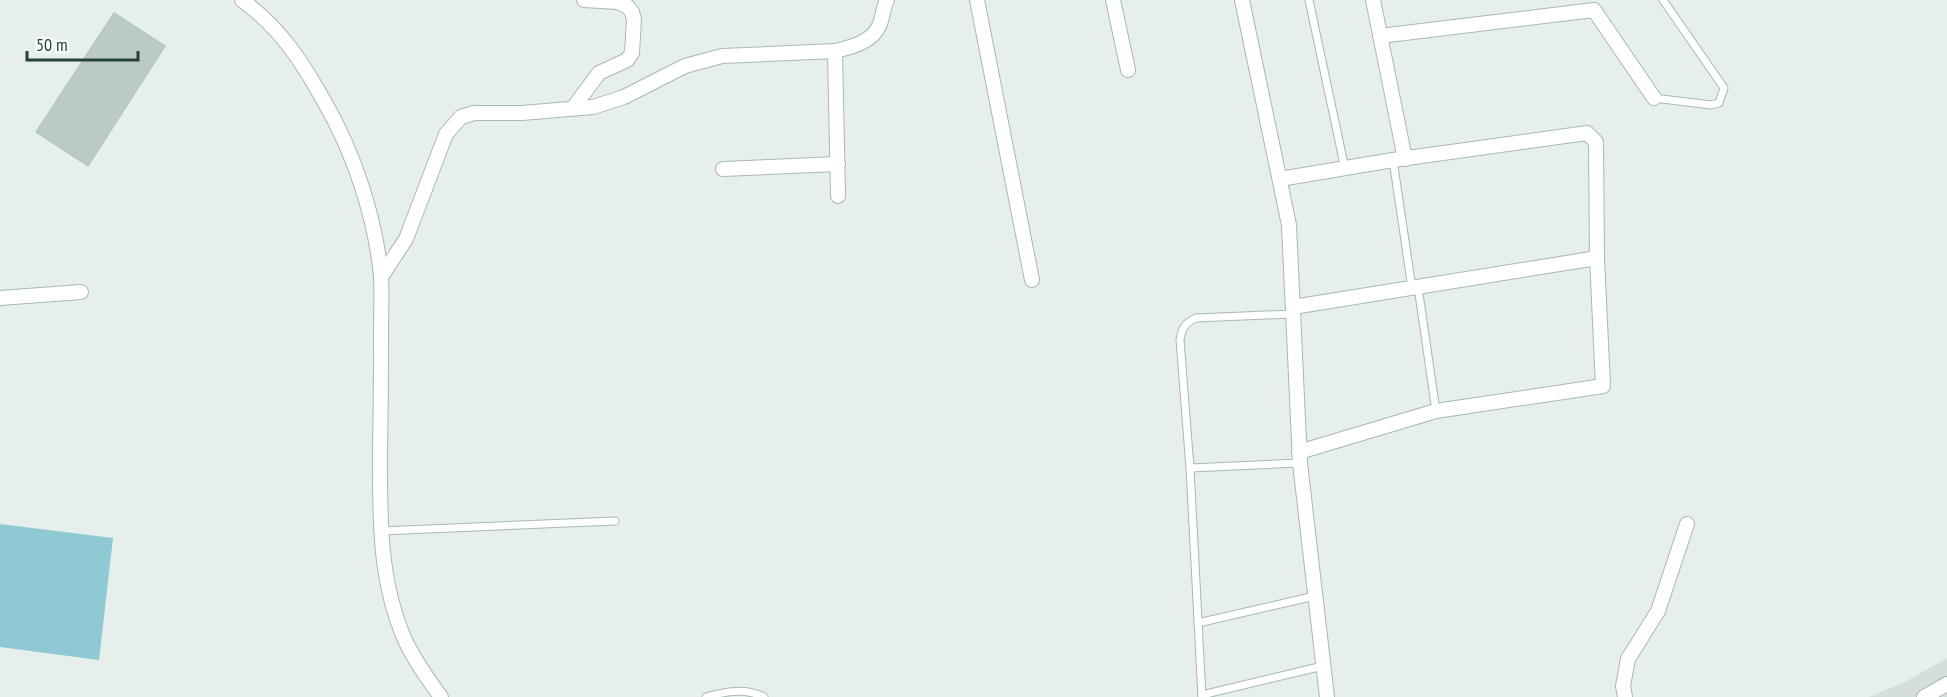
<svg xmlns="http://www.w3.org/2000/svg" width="1947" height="697" font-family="'PT Sans Narrow',sans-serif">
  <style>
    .built { fill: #d4dfda }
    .water { fill: #8ec9d4 }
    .building { fill: #bbcac4; stroke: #b8c9c2; stroke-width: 1.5 }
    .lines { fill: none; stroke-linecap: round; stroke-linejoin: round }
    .service-casing { stroke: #a8b8b2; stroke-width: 9 }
    .minor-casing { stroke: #a8b8b2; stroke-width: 16 }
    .service { stroke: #fff; stroke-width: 7 }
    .minor { stroke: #fff; stroke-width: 14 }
  </style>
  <rect width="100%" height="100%" fill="#e6efeb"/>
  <!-- built -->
  <polygon class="built" points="1947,658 1947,697 1869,697 1905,682"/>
  <!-- water -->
  <polygon class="water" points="0,524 113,538 99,660 0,647"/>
  <!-- building -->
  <polygon class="building" points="114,13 165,46 88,166 36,132"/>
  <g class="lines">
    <defs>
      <g id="service">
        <polyline points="1309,0 1345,169"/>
        <polyline points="1654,98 1711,105 1719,103 1724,88 1663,0"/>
        <polyline points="1393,160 1412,288"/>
        <polyline points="1418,287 1436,411"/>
        <polyline points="1190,468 1300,463"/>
        <polyline points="381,531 615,521"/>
        <polyline points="1198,623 1315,596"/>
        <polyline points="1202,695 1323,666"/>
        <path d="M 706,697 C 726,691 746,688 764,697"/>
        <path d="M 1202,697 L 1190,468 L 1180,340 C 1182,328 1185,323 1196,318 L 1292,314"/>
      </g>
      <g id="minor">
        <path d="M 242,0 C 280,28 301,60 324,101 C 354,153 375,216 381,276 C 382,294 381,313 381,330 C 381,370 381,409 380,448 C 380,513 378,579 405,640 C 414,660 428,679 441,697"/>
        <polyline points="977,0 1032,280"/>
        <polyline points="1113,0 1128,70"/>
        <polyline points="1242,0 1289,225 1300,463 1327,697"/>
        <polyline points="1373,0 1405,159"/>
        <polyline points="1380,36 1594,10 1654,98"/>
        <path d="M 835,51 C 852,47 873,42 880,24 C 883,16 883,7 887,0"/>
        <polyline points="573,108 599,73 627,60 632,53 634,20 632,12 627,6 618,2 584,0"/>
        <polyline points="723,169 838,164"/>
        <polyline points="1280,179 1393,160 1587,133 1596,142 1597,258 1603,386 1436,411 1299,452"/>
        <polyline points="381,277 406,239 446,134 461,117 474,113 522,113 593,107 624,97 685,66 722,56 835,51 838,196"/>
        <polyline points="0,298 81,292"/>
        <polyline points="1293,307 1597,258"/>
        <polyline points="1625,697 1623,686 1628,659 1658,611 1687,524"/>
        <polyline points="1924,697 1947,684"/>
      </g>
    </defs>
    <!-- service casing -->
    <use href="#service" class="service-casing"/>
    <!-- minor casing -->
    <use href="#minor" class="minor-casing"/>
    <!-- service -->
    <use href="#service" class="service"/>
    <!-- minor -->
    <use href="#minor" class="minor"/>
  </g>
  <!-- scale -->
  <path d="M27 51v9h111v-9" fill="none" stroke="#24423a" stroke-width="3"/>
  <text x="36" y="51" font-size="18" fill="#24423a" stroke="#f7fbf9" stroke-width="4.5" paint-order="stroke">50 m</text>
</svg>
